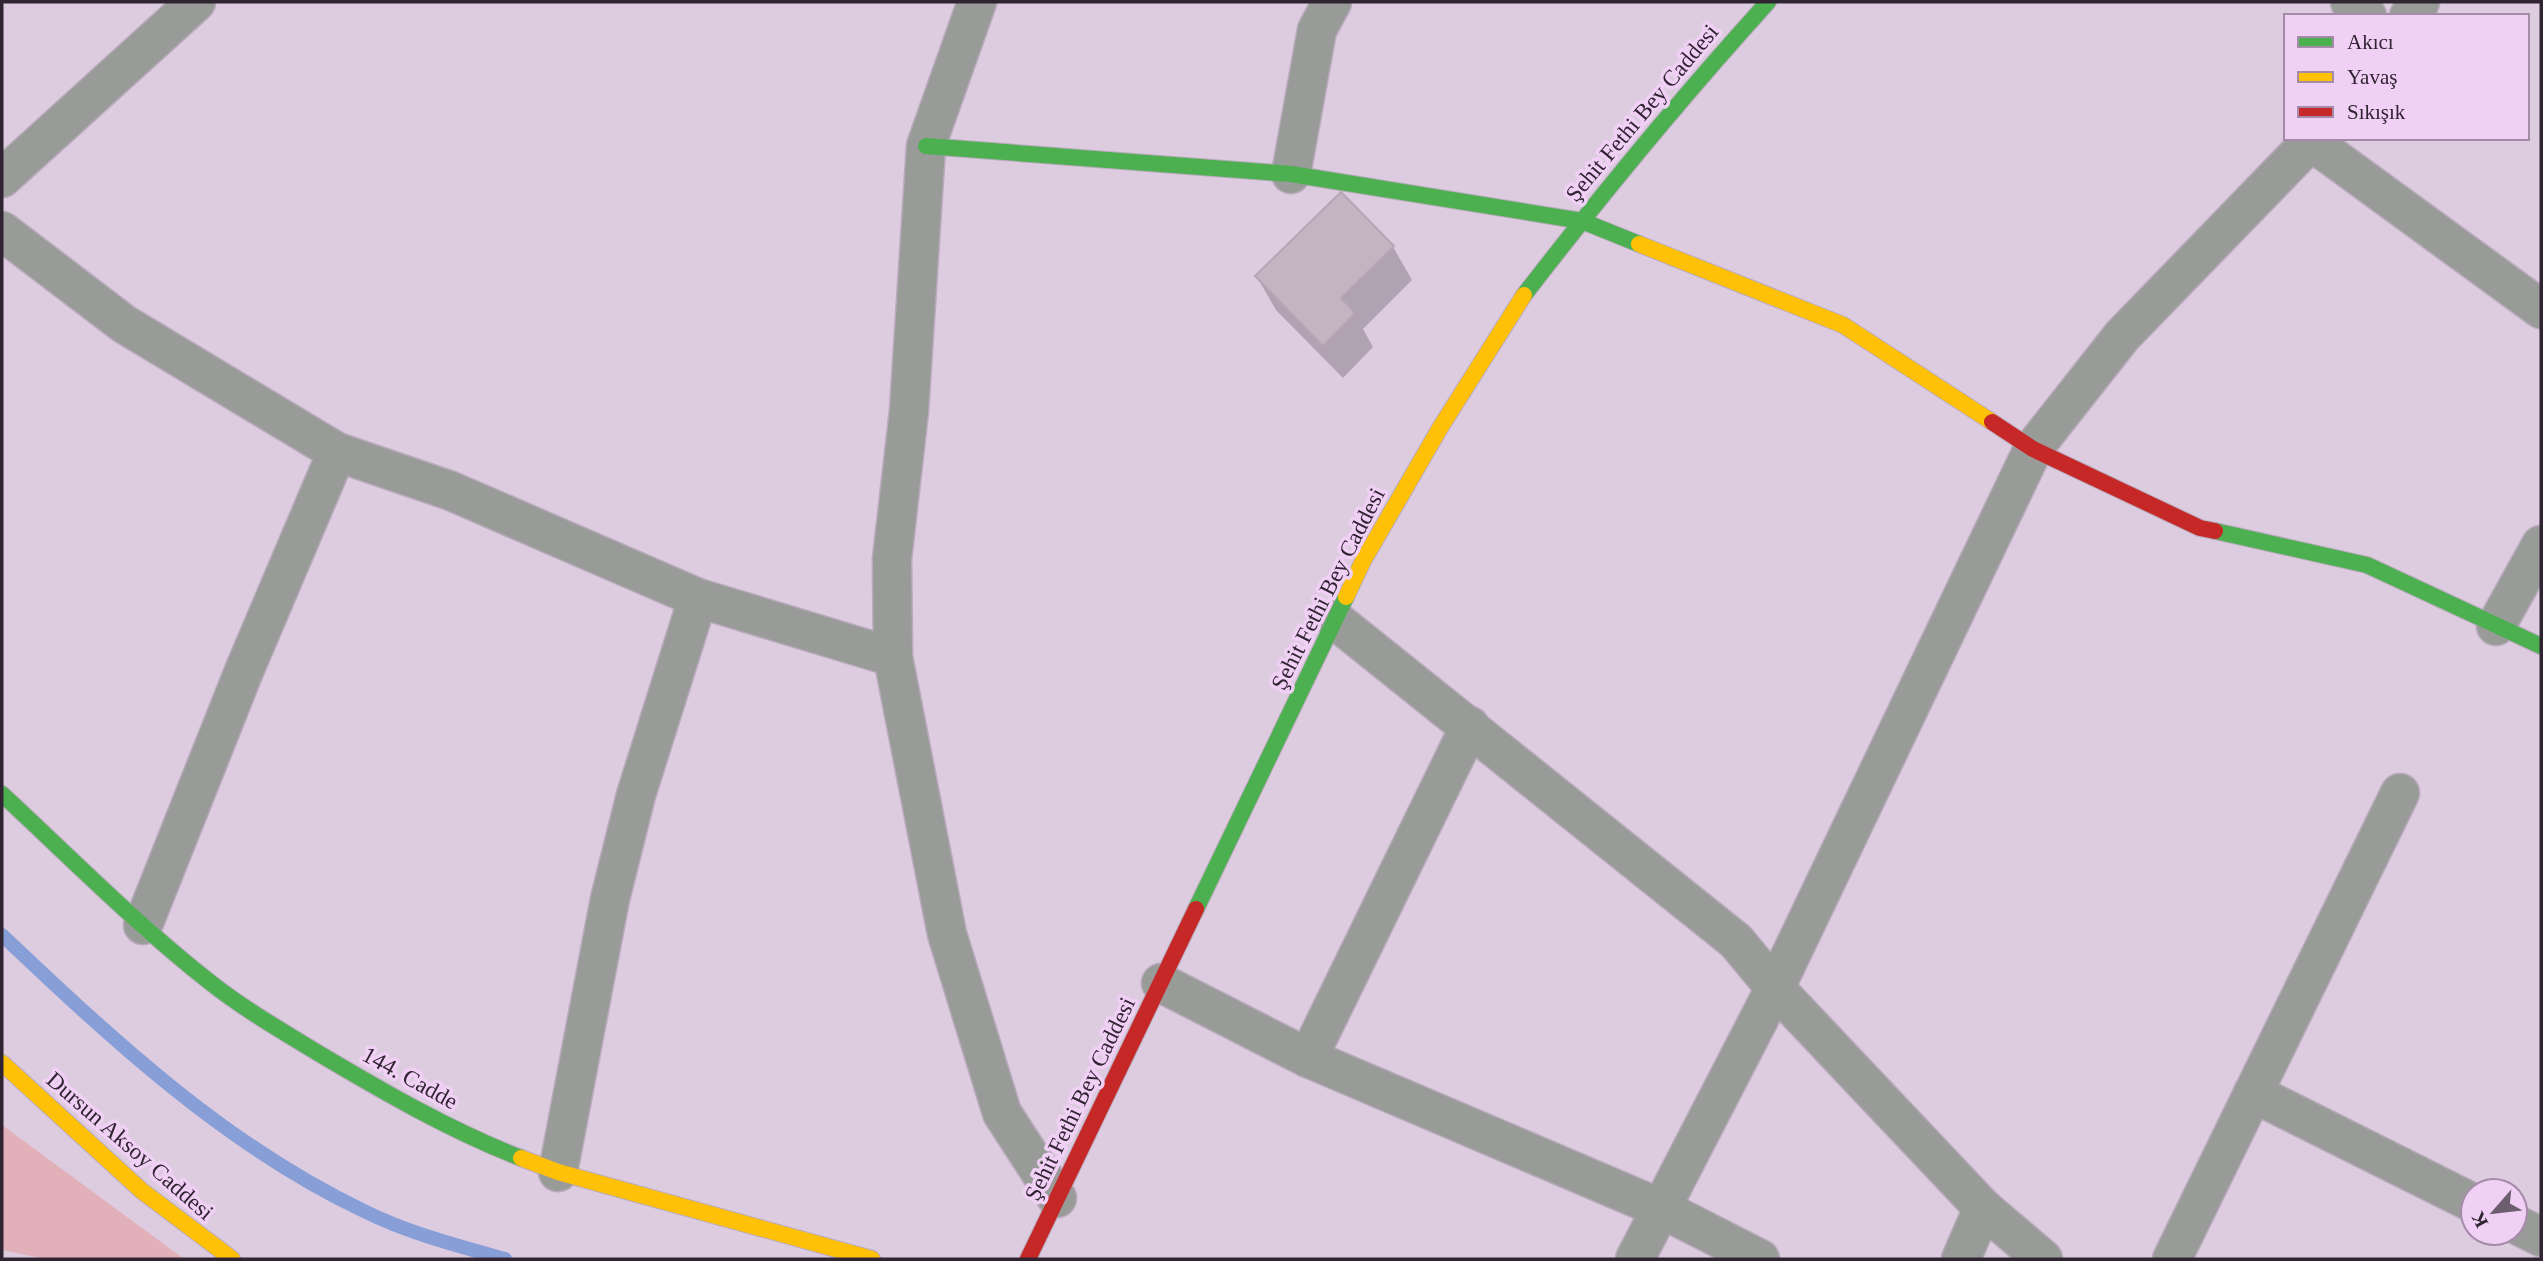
<svg xmlns="http://www.w3.org/2000/svg" width="2543" height="1261" font-family="'Times New Roman',serif">
  <style>
    .green { fill: #e2b0b8 }
    .shadow { fill: #0003 }
    .lines { fill: none; stroke-linecap: round; stroke-linejoin: round }
    .stream { stroke: #879ed7; stroke-width: 14 }
    .building { fill: #c4b4c2; stroke: #b6a6b5; stroke-width: 2 }
    .street-casing { stroke: #b9abbc; stroke-width: 41 }
    .fast-casing { stroke: #b9abbc; stroke-width: 18 }
    .slow-casing { stroke: #b9abbc; stroke-width: 18 }
    .jam-casing { stroke: #b9abbc; stroke-width: 18 }
    .street { stroke: #999b99; stroke-width: 38 }
    .fast { stroke: #4caf50; stroke-width: 16 }
    .slow { stroke: #ffc107; stroke-width: 16 }
    .jam { stroke: #c62828; stroke-width: 16 }
    .labels { text-anchor: middle; dominant-baseline: central; stroke-width: 7; stroke-linejoin: round; paint-order: stroke }
    .street-label { font-size: 23px; fill: #312432; stroke: #f1d0f6 }
  </style>
  <rect width="100%" height="100%" fill="#ddcbe0"/>
  <!-- green -->
  <polygon class="green" points="2,1125 184,1259 46,1259 2,1250"/>
  <!-- shadow -->
  <polygon class="shadow" points="1393,247 1412,280 1363,329 1373,347 1343,378 1276,310 1257,277"/>
  <g class="lines">
    <!-- stream -->
    <path class="stream" d="M 2,935 C 113,1040 225,1145 364,1211 C 408,1233 458,1246 505,1259"/>
  </g>
  <!-- building -->
  <polygon class="building" points="1341,192 1394,246 1341,298 1355,313 1323,346 1255,276"/>
  <g class="lines">
    <defs>
      <g id="street">
        <polyline points="977,2 926,146 909,411 892,559 893,657 947,934 1002,1113 1057,1198"/>
        <polyline points="2350,2 2367,16"/>
        <polyline points="2409,16 2420,2"/>
        <polyline points="2312,142 2541,309"/>
        <polyline points="1291,174 1317,30 1332,2"/>
        <polyline points="2,178 196,2"/>
        <polyline points="2,231 124,324 337,452 451,491 698,598 893,657"/>
        <polyline points="1335,620 1736,941 1775,988 1983,1208 2043,1259"/>
        <polyline points="2496,626 2541,545"/>
        <polyline points="143,925 244,671 337,452"/>
        <polyline points="1161,983 1308,1058 1662,1209 1760,1259"/>
        <polyline points="1308,1058 1470,726"/>
        <polyline points="2253,1093 2473,1203"/>
        <polyline points="558,1172 610,899 636,795 698,598"/>
        <polyline points="2515,1224 2541,1237"/>
        <polyline points="1635,1259 1775,988 2033,449 2122,336 2314,138"/>
        <polyline points="1961,1259 1983,1208"/>
        <polyline points="2172,1259 2400,793"/>
      </g>
      <g id="fast">
        <polyline points="926,146 1291,174 1582,221 1639,244"/>
        <path d="M 1524,295 C 1602,194 1682,97 1768,2"/>
        <polyline points="2215,531 2367,565 2541,646"/>
        <path d="M 2,794 C 71,858 137,925 211,983 C 244,1009 282,1031 318,1053 C 384,1092 449,1130 521,1158"/>
        <polyline points="1196,909 1346,597"/>
      </g>
      <g id="slow">
        <polyline points="1639,244 1843,325 1992,422"/>
        <polyline points="1346,597 1363,561 1440,428 1524,295"/>
        <polyline points="2,1063 142,1191 232,1259"/>
        <polyline points="521,1158 558,1172 872,1259"/>
      </g>
      <g id="jam">
        <polyline points="1992,422 2033,449 2200,528 2215,531"/>
        <polyline points="1028,1259 1196,909"/>
      </g>
    </defs>
    <!-- street casing -->
    <use href="#street" class="street-casing"/>
    <!-- fast casing -->
    <use href="#fast" class="fast-casing"/>
    <!-- slow casing -->
    <use href="#slow" class="slow-casing"/>
    <!-- jam casing -->
    <use href="#jam" class="jam-casing"/>
    <!-- street -->
    <use href="#street" class="street"/>
    <!-- fast -->
    <use href="#fast" class="fast"/>
    <!-- slow -->
    <use href="#slow" class="slow"/>
    <!-- jam -->
    <use href="#jam" class="jam"/>
  </g>
  <g class="labels">
    <!-- street labels -->
    <g class="street-label">
      <text transform="translate(1642 113) rotate(-50)">Şehit Fethi Bey Caddesi</text>
      <text transform="translate(1328 589) rotate(-63)">Şehit Fethi Bey Caddesi</text>
      <text transform="translate(410 1078) rotate(29)">144. Cadde</text>
      <text transform="translate(1080 1099) rotate(-64)">Şehit Fethi Bey Caddesi</text>
      <text transform="translate(130 1146) rotate(41)">Dursun Aksoy Caddesi</text>
    </g>
  </g>
  <!-- border -->
  <rect width="2543" height="1261" fill="none" stroke="#312432" stroke-width="7"/>
  <!-- legend -->
  <rect x="2284" y="14" width="245" height="126" fill="#f1d0f6" stroke="#a48ba8" stroke-width="2"/>
  <rect x="2298" y="37" width="35" height="10" fill="#4caf50" stroke="#a48ba8" stroke-width="2"/>
  <text x="2347" y="49" font-size="21" fill="#312432">Akıcı</text>
  <rect x="2298" y="72" width="35" height="10" fill="#ffc107" stroke="#a48ba8" stroke-width="2"/>
  <text x="2347" y="84" font-size="21" fill="#312432">Yavaş</text>
  <rect x="2298" y="107" width="35" height="10" fill="#c62828" stroke="#a48ba8" stroke-width="2"/>
  <text x="2347" y="119" font-size="21" fill="#312432">Sıkışık</text>
  <!-- north arrow -->
  <g transform="translate(2494 1212) rotate(242)"><circle r="33" fill="#f1d0f6" stroke="#a48ba8" stroke-width="2"/>
  <path d="M0-5L12 26L0 18L-12 26Z" fill="#6d5e6f"/>
  <text y="-10" font-size="19" font-weight="bold" text-anchor="middle" fill="#312432">K</text>
  </g>
</svg>
